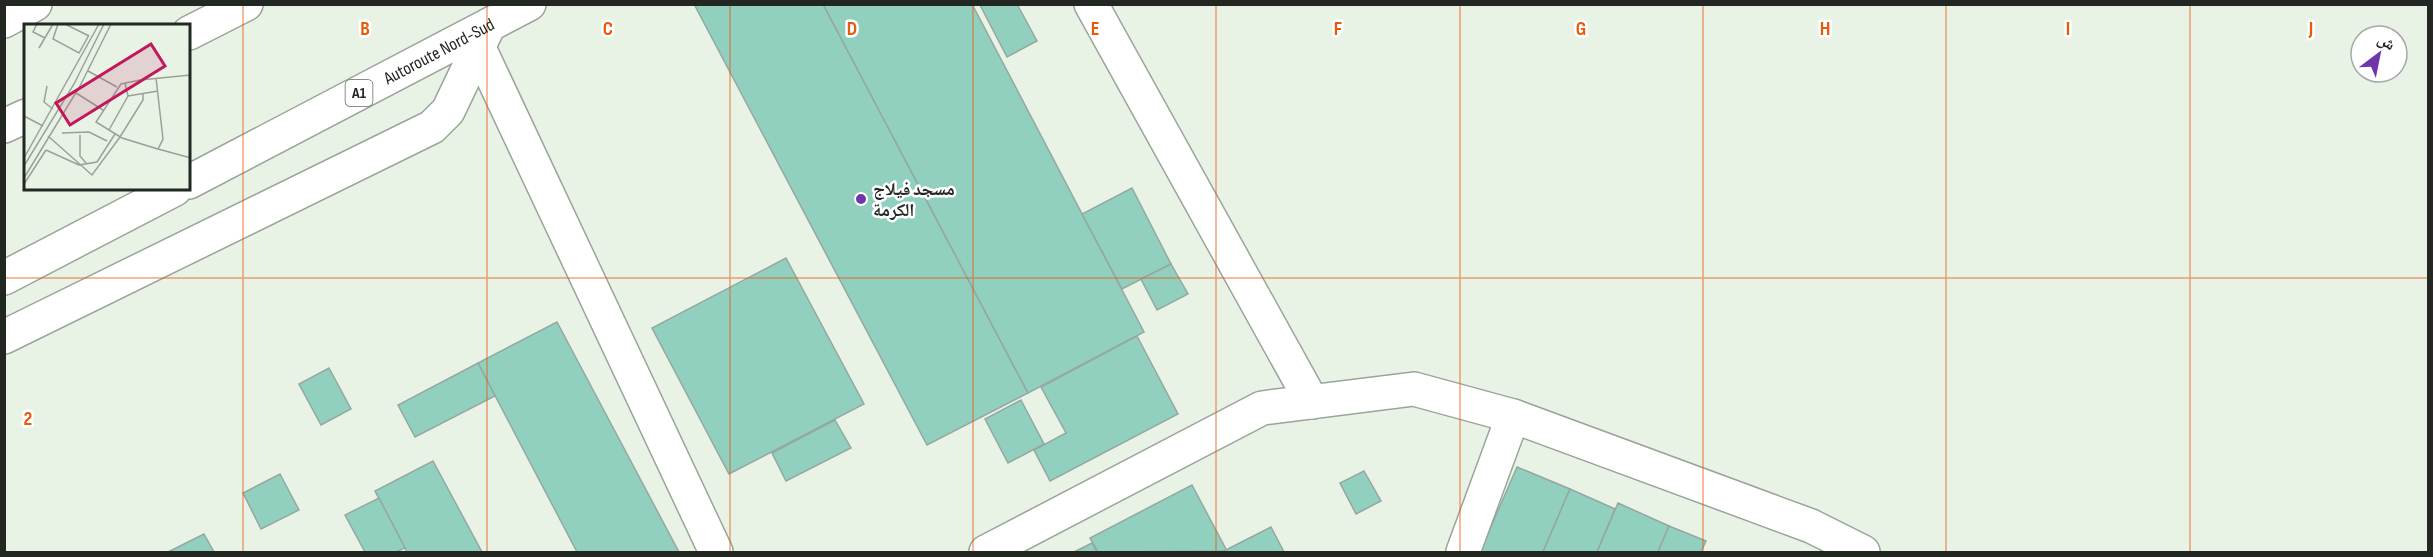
<svg xmlns="http://www.w3.org/2000/svg" width="2433" height="557" font-family="'Sofia Sans Condensed','Noto Naskh Arabic',sans-serif">
  <style>
    .building { fill: #91d0be; stroke: #96a7a1; stroke-width: 1.5 }
    .lines { fill: none; stroke-linecap: round; stroke-linejoin: round }
    .minor-casing { stroke: #9aa599; stroke-width: 36 }
    .secondary-casing { stroke: #9aa599; stroke-width: 36 }
    .motorway-casing { stroke: #9aa599; stroke-width: 36 }
    .minor { stroke: #fff; stroke-width: 33 }
    .secondary { stroke: #fff; stroke-width: 33 }
    .motorway { stroke: #fff; stroke-width: 33 }
    .grid { fill: none; stroke: #e8590c; stroke-width: 1.5; stroke-opacity: 0.55 }
    .poi-dot { fill: #6f36ac; stroke: #fff; stroke-width: 2 }
    .labels { text-anchor: middle; dominant-baseline: central; stroke-width: 5; stroke-linejoin: round; paint-order: stroke }
    .shield { fill: #fff; stroke: #656864; stroke-width: 1.5 }
    .shield-label { font-size: 16px; font-weight: bold; fill: #232722 }
    .street-label { font-size: 18px; fill: #232722; stroke: #fff }
    .poi-label { font-size: 18px; font-weight: bold; fill: #232722; stroke: #fff; text-anchor: start }
    .inset-road { fill: none; stroke: #99a198; stroke-width: 1.5 }
    .view { fill: #c2185b; fill-opacity: 0.15; stroke: #c2185b; stroke-width: 3 }
    .inset-edge { fill: none; stroke: #232722; stroke-width: 3 }
    .grid-label { font-size: 20px; text-anchor: middle; font-weight: bold; fill: #e8590c; stroke: #fff; stroke-width: 5; stroke-linejoin: round; paint-order: stroke }
  </style>
  <rect width="100%" height="100%" fill="#e8f3e6"/>
  <!-- building -->
  <g class="building">
    <polygon points="694,4 823,4 1028,393 927,445"/>
    <polygon points="823,4 972,4 1144,332 1028,393"/>
    <polygon points="1017,4 1037,41 1007,57 980,5"/>
    <polygon points="1132,188 1171,264 1122,289 1082,214"/>
    <polygon points="786,258 864,404 729,474 652,328"/>
    <polygon points="1171,264 1188,294 1157,310 1141,279"/>
    <polygon points="557,322 679,552 577,552 478,363"/>
    <polygon points="1137,336 1178,414 1050,481 1034,450 1066,433 1041,387"/>
    <polygon points="478,363 495,396 415,437 398,405"/>
    <polygon points="329,368 351,409 321,425 299,384"/>
    <polygon points="1021,400 1044,444 1008,463 985,419"/>
    <polygon points="835,420 851,448 786,481 772,453"/>
    <polygon points="433,461 482,552 407,552 375,491"/>
    <polygon points="1517,467 1570,489 1543,552 1480,552"/>
    <polygon points="1364,471 1381,501 1356,514 1340,483"/>
    <polygon points="280,474 299,510 261,529 243,493"/>
    <polygon points="1192,485 1227,551 1098,552 1090,538"/>
    <polygon points="1570,489 1615,509 1597,552 1543,552"/>
    <polygon points="379,498 405,548 396,552 365,552 345,515"/>
    <polygon points="1618,503 1669,526 1658,552 1597,552"/>
    <polygon points="1669,526 1706,541 1701,552 1658,552"/>
    <polygon points="1271,527 1284,552 1222,552"/>
    <polygon points="204,534 214,552 168,552"/>
    <polygon points="1092,543 1097,552 1074,552"/>
  </g>
  <g class="lines">
    <defs>
      <g id="minor">
        <polyline points="1091,4 1312,402"/>
        <polyline points="479,48 716,552"/>
        <polyline points="986,552 1262,408 1414,389 1513,416 1811,526 1863,552"/>
        <polyline points="1463,552 1513,416"/>
      </g>
      <polyline id="secondary" points="4,21 35,4"/>
      <g id="motorway">
        <polyline points="189,33 246,4"/>
        <polyline points="4,126 26,116"/>
        <path id="s1" d="M 189,182 L 529,4"/>
        <polyline points="4,278 175,189"/>
        <polyline points="4,337 432,127 448,111 489,25"/>
      </g>
    </defs>
    <!-- minor casing -->
    <use href="#minor" class="minor-casing"/>
    <!-- secondary casing -->
    <use href="#secondary" class="secondary-casing"/>
    <!-- motorway casing -->
    <use href="#motorway" class="motorway-casing"/>
    <!-- minor -->
    <use href="#minor" class="minor"/>
    <!-- secondary -->
    <use href="#secondary" class="secondary"/>
    <!-- motorway -->
    <use href="#motorway" class="motorway"/>
  </g>
  <!-- grid -->
  <path class="grid" d="M 243,4 L 243,552M 487,4 L 487,552M 730,4 L 730,552M 973,4 L 973,552M 1216,4 L 1216,552M 1460,4 L 1460,552M 1703,4 L 1703,552M 1946,4 L 1946,552M 2190,4 L 2190,552M 4,278 L 2428,278"/>
  <!-- markers -->
  <circle class="poi-dot" cx="861" cy="199" r="6"/>
  <g class="labels">
    <!-- shield labels -->
    <rect class="shield" x="345.5" y="80" width="27" height="26" rx="4.5"/>
    <g class="shield-label">
      <text x="359" y="93">A1</text>
    </g>
    <!-- street labels -->
    <g class="street-label">
      <text stroke="none"><textPath href="#s1" startOffset="282">Autoroute Nord-Sud</textPath></text>
    </g>
    <!-- poi labels -->
    <g class="poi-label">
      <text x="873" y="189">مسجد فيلاج<tspan x="873" dy="21">الكرمة</tspan></text>
    </g>
  </g>
  <!-- overview -->
  <g transform="translate(24 24)">
    <rect width="166" height="166" fill="#e8f3e6"/>
    <path class="inset-road" d="M 13,0 L 9,8 L 21,14M 34,0 L 29,15 L 55,29 L 65,11M 41,0 L 65,12M 15,24 L 29,0M 64,47 L 93,63M 132,54 L 139,115 L 134,125 L 98,114 L 72,98 L 97,60 L 116,56 L 167,51M 23,62 L 20,78 L 29,85M 52,69 L 79,86M 104,72 L 134,67M 0,92 L 19,102M 85,106 L 104,72 L 101,59M 38,109 L 65,108 L 83,117M 56,111 L 56,132 L 62,139M 24,112 L 68,151 L 96,113 L 119,76 L 119,69M 134,125 L 167,134M 22,126 L 55,141M 0,134 L 75,0M 55,141 L 73,138 L 91,110M 0,142 L 50,60 L 80,0M 0,154 L 56,62 L 87,0M 0,160 L 22,126"/>
    <path class="view" d="M 127,20 L 141,42 L 46,101 L 32,79 Z"/>
    <rect width="166" height="166" class="inset-edge"/>
  </g>
  <g class="grid-label">
    <text x="365" y="35">B</text>
    <text x="608" y="35">C</text>
    <text x="852" y="35">D</text>
    <text x="1095" y="35">E</text>
    <text x="1338" y="35">F</text>
    <text x="1581" y="35">G</text>
    <text x="1825" y="35">H</text>
    <text x="2068" y="35">I</text>
    <text x="2311" y="35">J</text>
    <text x="28" y="425">2</text>
  </g>
  <!-- border -->
  <rect width="2433" height="557" fill="none" stroke="#232722" stroke-width="12"/>
  <!-- north arrow -->
  <g transform="translate(2379 54) rotate(32)"><circle r="28" fill="#ffffff" stroke="#a7a9a7" stroke-width="1.5"/>
  <path d="M0-4.5L10 22L0 15L-10 22Z" fill="#6f36ac"/>
  <text y="-9" font-size="16" font-weight="bold" text-anchor="middle" fill="#232722">ش</text>
  </g>
</svg>
